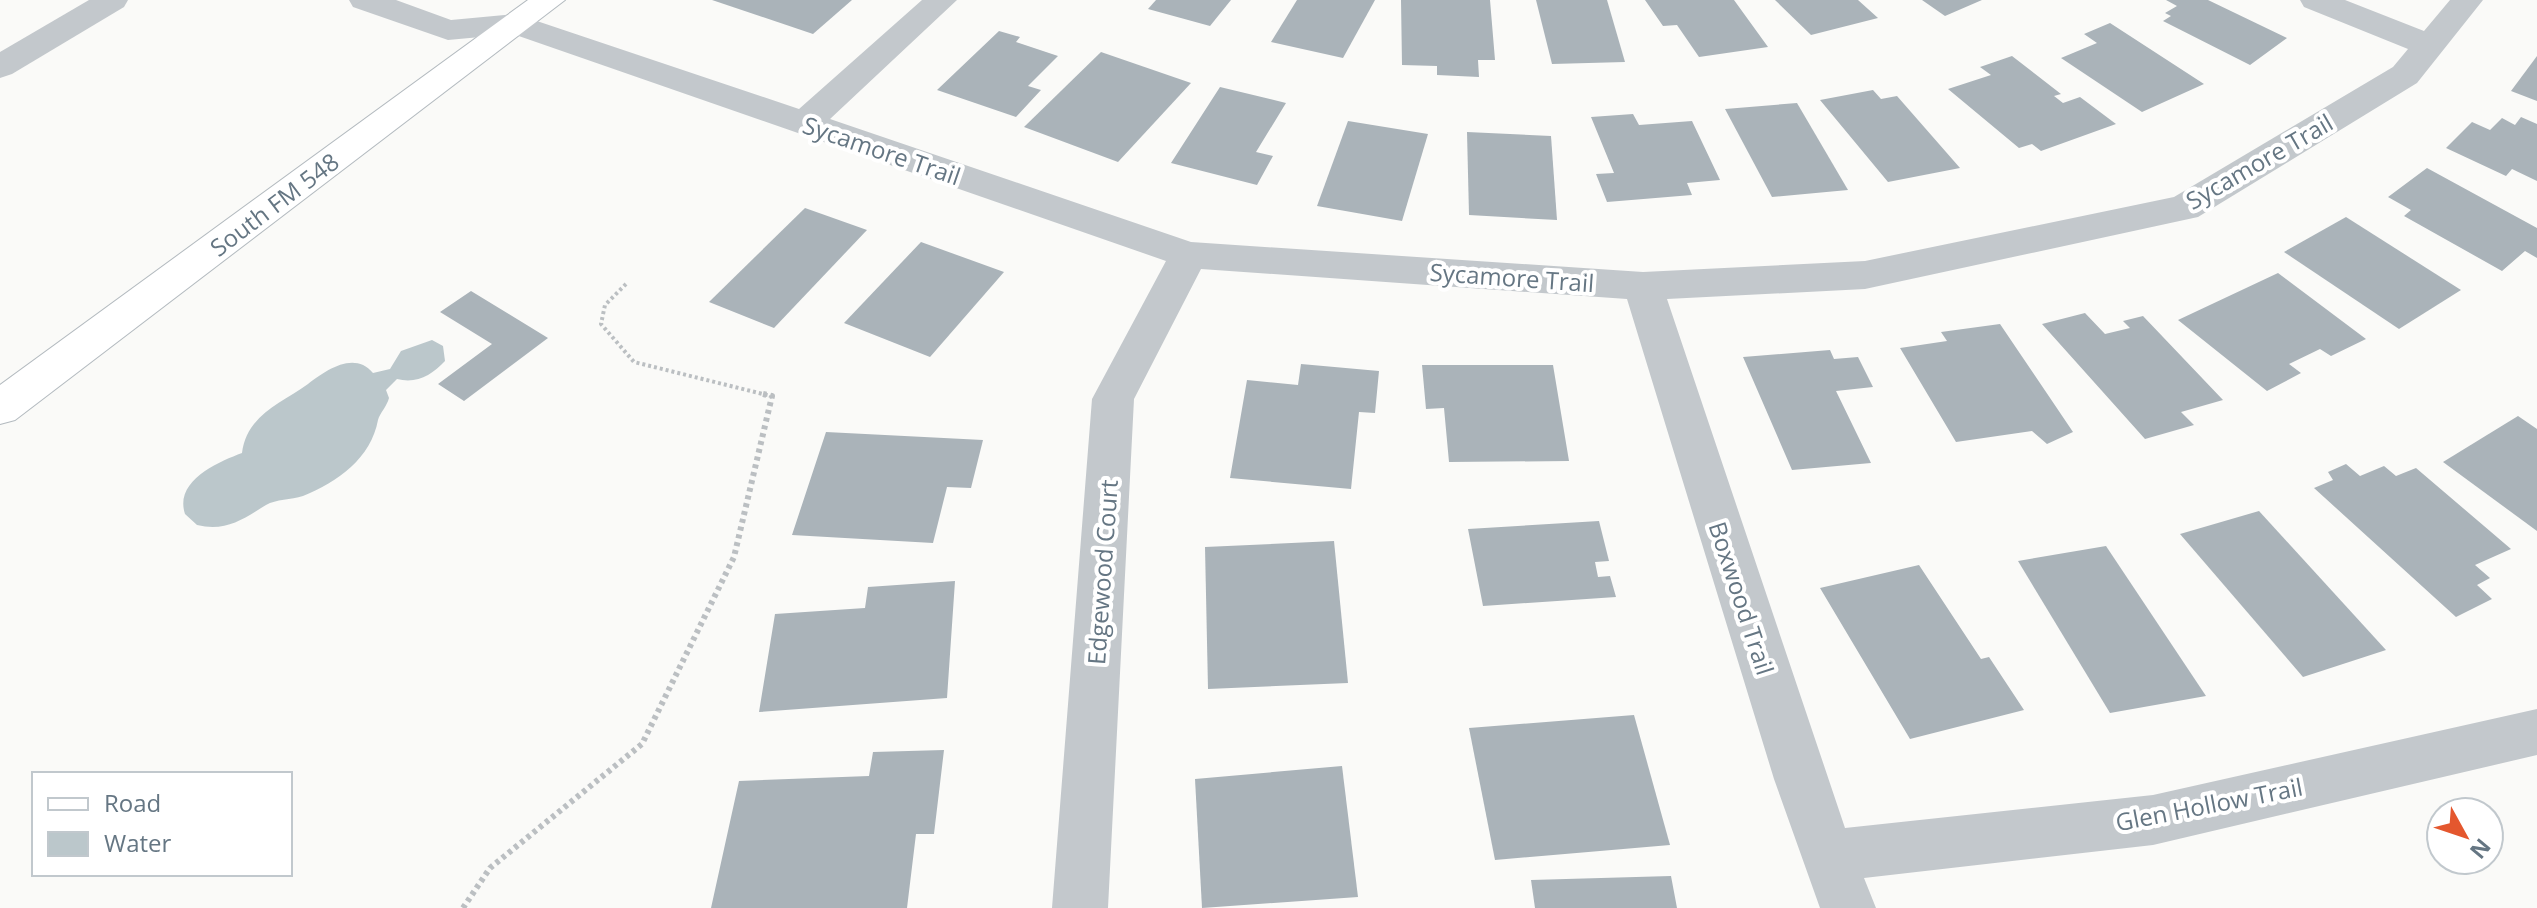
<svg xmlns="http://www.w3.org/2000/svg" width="2537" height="908" font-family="'Open Sans',sans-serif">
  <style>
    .water { fill: #bbc7cb }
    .building { fill: #aab3b9 }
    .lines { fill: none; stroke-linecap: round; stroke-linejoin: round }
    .secondary-casing { stroke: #b3babf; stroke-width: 2 }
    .path-far1 { stroke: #bbbfc2; stroke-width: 4; stroke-dasharray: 3 3; stroke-linecap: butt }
    .path { stroke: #bbbfc2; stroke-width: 6; stroke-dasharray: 4 4; stroke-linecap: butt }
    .minor { fill: #c3c8cc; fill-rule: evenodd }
    .secondary { fill: #fff; fill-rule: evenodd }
    .labels { text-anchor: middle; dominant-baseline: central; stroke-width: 8; stroke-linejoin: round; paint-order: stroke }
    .street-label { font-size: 24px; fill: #657683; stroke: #fff }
  </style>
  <rect width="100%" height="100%" fill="#fafaf8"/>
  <!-- water -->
  <path class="water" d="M 432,340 L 443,346 L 445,361 C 432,375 417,384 397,379 L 386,390 L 389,398 C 387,406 380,413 378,420 C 371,458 338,482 303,496 C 291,500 276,499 266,505 C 243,519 226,532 197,525 L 185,514 C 174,481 218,462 242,453 C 247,415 280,404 308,384 C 325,371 354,350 373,373 L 390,369 L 401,351 Z"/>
  <!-- building -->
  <g class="building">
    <polygon points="712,0 852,0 813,34"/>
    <polygon points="1156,0 1231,0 1210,26 1148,9"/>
    <polygon points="1297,0 1375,0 1343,58 1271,42"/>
    <polygon points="1401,0 1490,0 1495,60 1478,60 1479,77 1437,75 1437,66 1402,65"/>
    <polygon points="1536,0 1607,0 1625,62 1552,64"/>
    <polygon points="1645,0 1734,0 1768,47 1699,57 1677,25 1663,26"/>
    <polygon points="1775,0 1858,0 1878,18 1811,35"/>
    <polygon points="1922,0 1982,0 1945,16"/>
    <polygon points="2166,0 2208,0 2287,38 2250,65 2163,21 2171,16 2165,13 2177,6"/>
    <polygon points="2110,23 2204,84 2142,112 2061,58 2097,43 2084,34"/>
    <polygon points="999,31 1020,37 1016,42 1058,56 1028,86 1041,90 1016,117 937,90"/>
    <polygon points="1101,52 1191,83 1118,162 1024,127"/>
    <polygon points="2012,56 2061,94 2054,96 2063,103 2080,97 2116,124 2041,151 2032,144 2019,148 1948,89 1991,75 1980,67"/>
    <polygon points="2537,56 2537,101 2511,91"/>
    <polygon points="1220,87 1286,103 1256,152 1273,156 1257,185 1171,163"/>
    <polygon points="1873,90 1881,99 1897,96 1960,168 1888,182 1820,100"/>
    <polygon points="1797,103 1848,190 1772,197 1725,109"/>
    <polygon points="1633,114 1639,125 1692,121 1720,180 1687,183 1692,195 1607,202 1596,174 1614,173 1591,117"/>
    <polygon points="2521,117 2537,124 2537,181 2512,169 2506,176 2446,148 2472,122 2490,130 2502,118 2515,125"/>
    <polygon points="1348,121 1428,134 1402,221 1317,206"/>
    <polygon points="1467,132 1551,136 1557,220 1469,215"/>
    <polygon points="2427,168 2537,228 2537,258 2525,251 2502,271 2404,216 2411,210 2388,197"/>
    <polygon points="805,208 867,230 774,328 709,302"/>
    <polygon points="2346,217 2461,290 2399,329 2284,252"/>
    <polygon points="921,242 1004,272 930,357 844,323"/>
    <polygon points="2278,273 2366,339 2331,356 2320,349 2289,364 2301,373 2267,391 2178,320"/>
    <polygon points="471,291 548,338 464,401 438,384 492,344 440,312"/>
    <polygon points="2085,313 2105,334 2130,328 2123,321 2143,316 2223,400 2181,412 2194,425 2145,439 2042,324"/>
    <polygon points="2000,324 2073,432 2047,444 2032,431 1956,442 1900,348 1947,341 1941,332"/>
    <polygon points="1830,350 1834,359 1858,357 1873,387 1836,391 1871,463 1792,470 1743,357"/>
    <polygon points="1301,364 1379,371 1375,413 1359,412 1351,489 1230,478 1247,380 1298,385"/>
    <polygon points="1422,365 1553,365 1569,461 1449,462 1444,408 1426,409"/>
    <polygon points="2518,416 2537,429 2537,531 2443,462"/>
    <polygon points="826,432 983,440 971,488 947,487 933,543 792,535"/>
    <polygon points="2346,464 2360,476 2384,466 2396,476 2416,468 2511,549 2475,565 2490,578 2477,585 2492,599 2456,617 2314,488 2333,480 2328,472"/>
    <polygon points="2259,511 2386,650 2303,677 2180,534"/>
    <polygon points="1599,521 1609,561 1595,562 1598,577 1610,576 1616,597 1483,606 1468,529"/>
    <polygon points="1334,541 1348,683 1208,689 1205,547"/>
    <polygon points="2106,546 2206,696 2110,713 2018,561"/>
    <polygon points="1919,565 1981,659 1989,657 2024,710 1910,739 1820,588"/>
    <polygon points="955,581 947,698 759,712 775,614 865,608 868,587"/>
    <polygon points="1634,715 1670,845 1495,860 1469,728"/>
    <polygon points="944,750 934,834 916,834 907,908 711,908 739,781 869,776 873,752"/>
    <polygon points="1342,766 1358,897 1202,908 1195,779"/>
    <polygon points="1671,876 1677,908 1535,908 1531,880"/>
  </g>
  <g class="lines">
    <defs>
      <polygon id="secondary" points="528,0 565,0 15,420 0,424 0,385"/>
    </defs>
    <!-- secondary casing -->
    <use href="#secondary" class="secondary-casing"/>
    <!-- path-far1 -->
    <polyline class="path-far1" points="626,284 605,305 601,324 634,362 771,396"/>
    <!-- path -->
    <polyline class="path" points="463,908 490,868 642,744 734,557 772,396 763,394"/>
    <!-- minor -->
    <g class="minor">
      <polygon points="89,0 128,0 124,7 12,74 0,78 0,52"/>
      <polygon points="349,0 396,0 451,20 516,14 799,109 922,0 957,0 830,119 1191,242 1643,272 1865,261 2174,197 2393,67 2408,49 2304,7 2300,0 2345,0 2424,31 2450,0 2483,0 2417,83 2198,217 1865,289 1667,299 1845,828 2153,795 2537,709 2537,755 2153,845 1864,878 1876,908 1820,908 1774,779 1627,299 1201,269 1134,399 1108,908 1052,908 1092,399 1166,261 513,34 448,40 353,7"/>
    </g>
    <!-- secondary -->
    <use href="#secondary" class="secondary"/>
  </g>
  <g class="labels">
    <!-- street labels -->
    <g class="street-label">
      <text transform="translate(882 150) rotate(19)">Sycamore Trail</text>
      <text transform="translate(2259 161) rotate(-30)">Sycamore Trail</text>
      <text transform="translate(274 204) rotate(-37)">South FM 548</text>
      <text transform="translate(1512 277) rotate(4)">Sycamore Trail</text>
      <text transform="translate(1102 572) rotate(-86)">Edgewood Court</text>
      <text transform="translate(1742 598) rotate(72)">Boxwood Trail</text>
      <text transform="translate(2209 804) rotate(-11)">Glen Hollow Trail</text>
    </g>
  </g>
  <!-- legend -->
  <rect x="32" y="772" width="260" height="104" fill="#ffffff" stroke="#c1c8cd" stroke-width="2"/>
  <rect x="48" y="798" width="40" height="12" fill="#ffffff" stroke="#c1c8cd" stroke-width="2"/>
  <text x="104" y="812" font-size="24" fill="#657683">Road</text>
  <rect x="48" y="832" width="40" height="24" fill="#bbc7cb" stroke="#c1c8cd" stroke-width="2"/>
  <text x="104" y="852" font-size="24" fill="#657683">Water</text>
  <!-- north arrow -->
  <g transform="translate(2465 836) rotate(130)"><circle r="38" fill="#ffffff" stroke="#c1c8cd" stroke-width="2"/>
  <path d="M0-6L14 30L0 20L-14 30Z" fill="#e4572e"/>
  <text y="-12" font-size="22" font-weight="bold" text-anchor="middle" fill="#657683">N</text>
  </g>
</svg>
